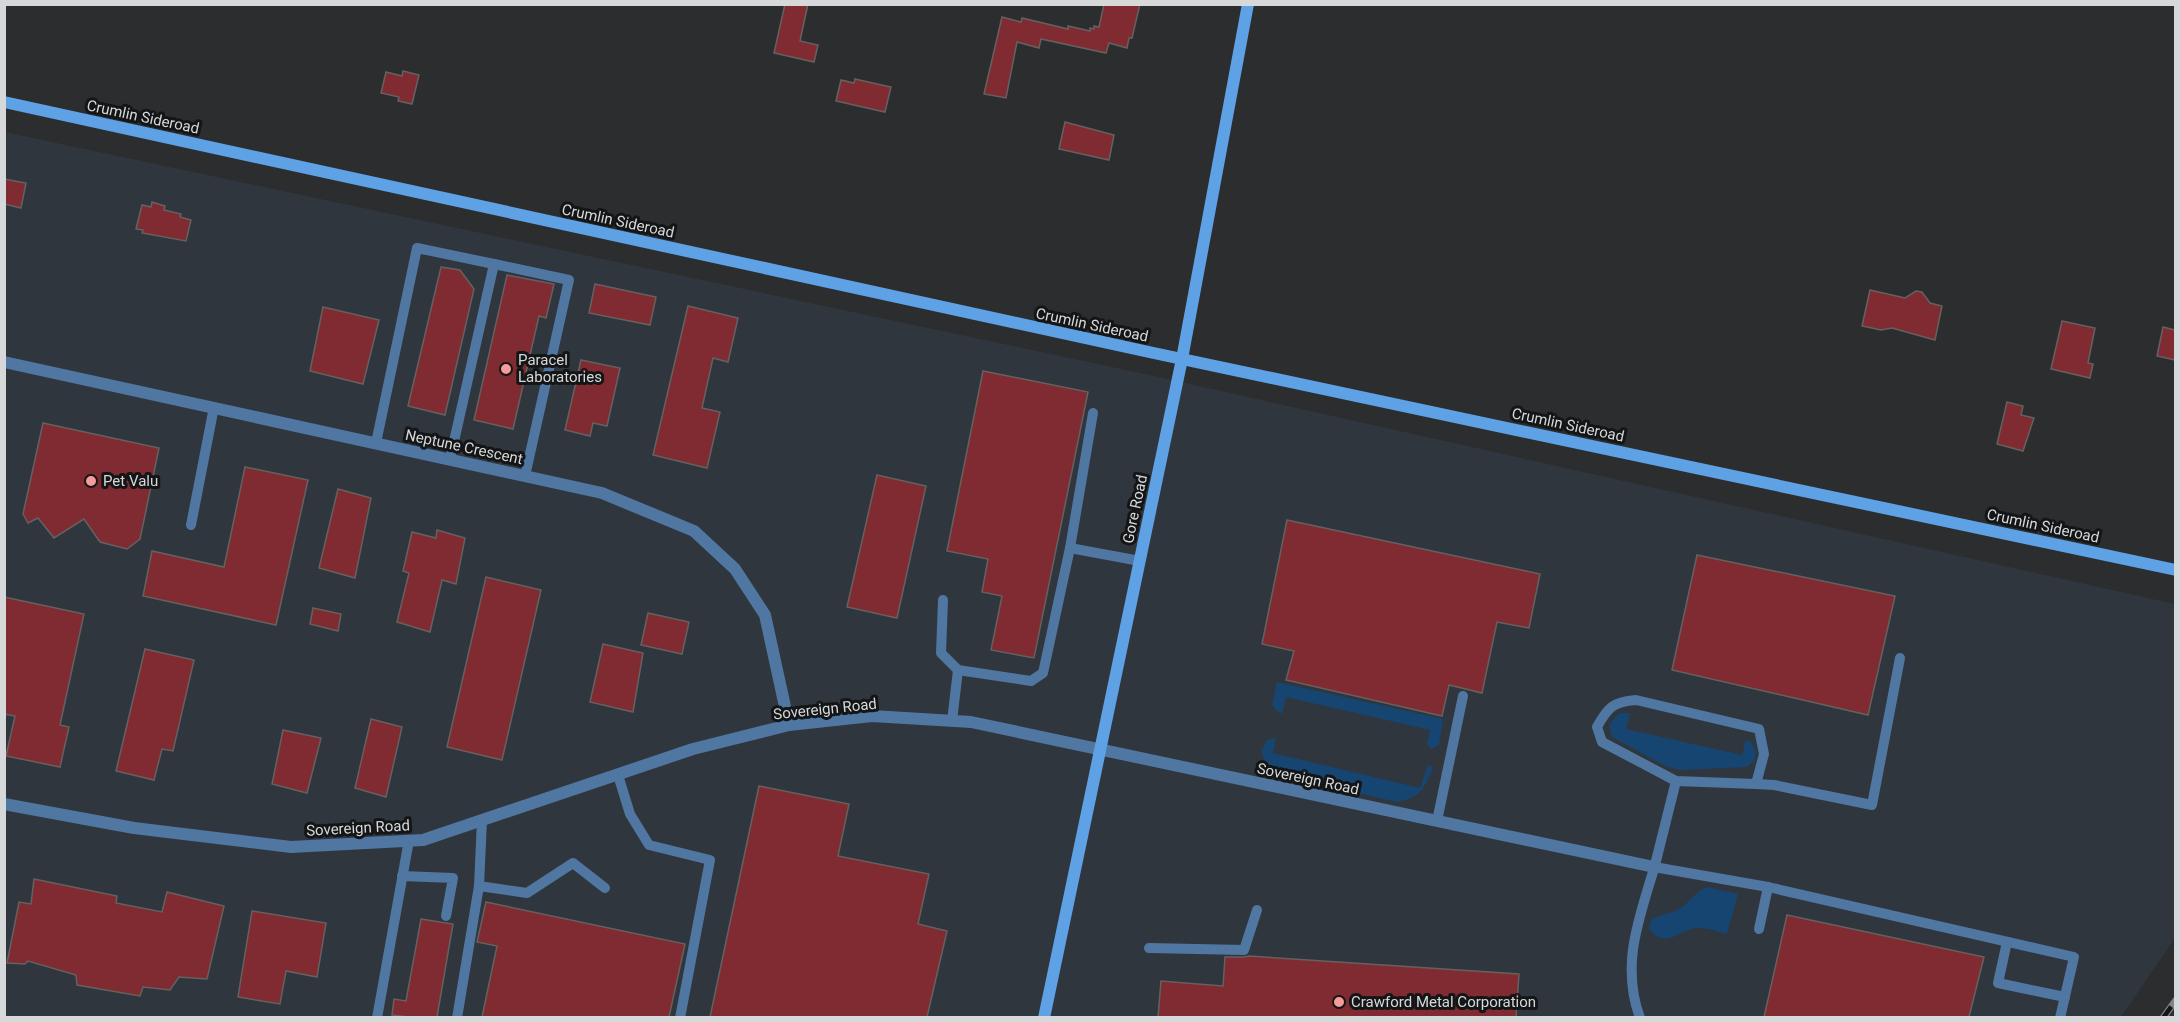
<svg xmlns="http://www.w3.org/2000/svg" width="2180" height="1022" font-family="Roboto,sans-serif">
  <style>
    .built { fill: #30363d }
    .green { fill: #164571 }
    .building { fill: #802b31; stroke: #656161; stroke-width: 1.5 }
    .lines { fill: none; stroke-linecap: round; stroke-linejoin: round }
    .lane { stroke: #4f77a1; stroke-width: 10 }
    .street { stroke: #4f77a1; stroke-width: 12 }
    .secondary { stroke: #5ea1e4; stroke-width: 12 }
    .rail-casing { stroke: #828486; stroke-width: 7 }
    .rail { stroke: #141516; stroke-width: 4.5; stroke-dasharray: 14; stroke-linecap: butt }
    .poi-dot { fill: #f59b9b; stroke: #141516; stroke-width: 2 }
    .labels { text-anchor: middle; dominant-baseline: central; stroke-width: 6; stroke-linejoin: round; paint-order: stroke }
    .street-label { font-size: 15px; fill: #d6d8d9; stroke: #141516 }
    .poi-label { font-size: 15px; fill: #d6d8d9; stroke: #141516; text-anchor: start }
  </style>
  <rect width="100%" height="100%" fill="#2b2d2f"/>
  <!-- built -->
  <polygon class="built" points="5,132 1145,374 2175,604 2175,938 2121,1017 5,1018"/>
  <!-- green -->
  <g class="green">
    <polygon points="1277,682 1443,719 1439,745 1431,749 1427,744 1430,730 1286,697 1282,714 1277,711 1272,705"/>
    <polygon points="1620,713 1630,713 1626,729 1742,755 1746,740 1751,742 1756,752 1754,761 1747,767 1681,770 1667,767 1612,737 1609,726 1614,718"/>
    <path d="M 1276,738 L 1273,753 L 1420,788 L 1428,765 L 1433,767 C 1425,788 1420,798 1397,802 L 1279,775 L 1266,764 L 1261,751 L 1267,740 Z"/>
    <path d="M 1708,887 L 1738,894 L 1727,934 C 1719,932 1709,928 1700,928 C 1679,927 1668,952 1649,929 L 1651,920 C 1660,914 1672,914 1682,907 C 1692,900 1695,891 1708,887 Z"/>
  </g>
  <!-- building -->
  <g class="building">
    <polygon points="785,4 808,4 800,41 818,45 814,62 774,53"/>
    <polygon points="1104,4 1140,4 1132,38 1129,38 1127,48 1109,43 1106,53 1041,39 1039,48 1017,42 1006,98 984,94 1002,17 1021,22 1022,18 1068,29 1068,26 1090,31 1090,28 1094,29 1094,26 1099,27"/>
    <polygon points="403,71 419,75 412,104 398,101 399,97 381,93 386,72 402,76"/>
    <polygon points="855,79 891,87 885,112 836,101 841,80 854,83"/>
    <polygon points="1065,122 1114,135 1109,160 1059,149"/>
    <polygon points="4,179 26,183 21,208 4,204"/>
    <polygon points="152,202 165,206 164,210 181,214 180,217 191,220 186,241 142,233 143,230 136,229 142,205 151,207"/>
    <polygon points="441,267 460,270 474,289 445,415 408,406"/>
    <polygon points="507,275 554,284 546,318 539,316 513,429 474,420"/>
    <polygon points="595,284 656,297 650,325 589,313"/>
    <polygon points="1870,290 1905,298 1916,291 1922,292 1930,303 1942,306 1935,340 1892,328 1881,330 1862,326"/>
    <polygon points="688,306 738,318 728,362 713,358 702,408 720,412 707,468 653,455"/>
    <polygon points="323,307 379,320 363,384 310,371"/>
    <polygon points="2062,321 2095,328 2088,363 2093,364 2090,378 2051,369"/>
    <polygon points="2163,327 2175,330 2175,360 2157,356"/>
    <polygon points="581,360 620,368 607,426 593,423 590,436 565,430"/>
    <polygon points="983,371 1088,392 1034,658 991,650 1002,596 982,592 988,559 947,551"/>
    <polygon points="2007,402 2023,406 2021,415 2034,418 2023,451 1997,444"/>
    <polygon points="43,423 159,448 140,539 127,549 100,542 84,519 54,538 38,518 28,523 23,514"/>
    <polygon points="245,467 308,480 276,625 143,596 152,551 224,567"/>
    <polygon points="877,475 926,486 897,618 847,607"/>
    <polygon points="338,489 371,498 355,578 319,568"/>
    <polygon points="1287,520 1540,574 1529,628 1497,622 1482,693 1449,685 1442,716 1286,680 1294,651 1262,644"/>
    <polygon points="437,530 465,538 456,584 442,580 430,632 397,622 409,573 403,571 412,532 436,538"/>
    <polygon points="1697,555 1895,596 1868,715 1672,670"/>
    <polygon points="486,577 541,590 502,760 447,747"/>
    <polygon points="4,597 84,614 60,725 69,727 60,767 6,756 15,716 4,714"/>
    <polygon points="313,608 341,614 338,631 310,624"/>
    <polygon points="648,613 689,622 682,654 641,645"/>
    <polygon points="603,644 643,653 633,712 590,702"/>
    <polygon points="145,649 194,660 173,751 162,749 154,780 116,771"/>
    <polygon points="371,719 402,727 386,797 355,788"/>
    <polygon points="283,730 321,738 307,793 272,784"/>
    <polygon points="759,786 849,804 838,856 929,874 918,924 947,931 927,1017 710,1017"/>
    <polygon points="34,879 117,896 116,903 162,912 167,892 224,906 207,979 179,977 170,990 143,987 140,996 77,985 76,975 28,961 25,964 7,963 19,902 31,904"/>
    <polygon points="486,902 685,944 669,1017 482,1017 497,946 477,942"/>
    <polygon points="252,911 326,923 317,977 286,971 280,1004 238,997"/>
    <polygon points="1787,915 1984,957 1969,1017 1764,1017"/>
    <polygon points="421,919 453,924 437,1017 408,1017 392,1015 394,999 406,1001"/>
    <polygon points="1249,956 1519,974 1516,1017 1158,1017 1161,981 1223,986 1225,957 1244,957"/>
  </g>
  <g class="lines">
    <!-- lane -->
    <g class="lane">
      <polyline points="494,264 569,280 525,476"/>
      <polyline points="376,443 417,248 494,264 450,459"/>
      <polyline points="191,525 214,407"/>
      <polyline points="1070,548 1140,561"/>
      <polyline points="943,600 941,653 958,670 952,721"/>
      <polyline points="958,670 1031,681 1043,673 1070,548 1093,413"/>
      <path d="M 1636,700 L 1759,729 L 1764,754 L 1756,784 L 1676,781 L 1602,742 L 1597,727 C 1608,707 1613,702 1636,700 Z"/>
      <polyline points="618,775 630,814 649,845 710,860 680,1018"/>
      <polyline points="1756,784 1774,785 1872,805 1900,658"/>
      <polyline points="1437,821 1463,696"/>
      <polyline points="1654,867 1768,887 2074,957 2060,1018"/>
      <polyline points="402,876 453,878 446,916"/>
      <polyline points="479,886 527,893 573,863 605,888"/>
      <polyline points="1759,929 1768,887"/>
      <polyline points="2007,942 1998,983 2065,997"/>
      <polyline points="1149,948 1244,950 1257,910"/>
      <polyline points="377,1018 409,840"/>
      <polyline points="457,1018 479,886 482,820"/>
      <path d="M 1640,1018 C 1620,963 1640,917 1655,865 C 1662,837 1669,809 1676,781"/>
    </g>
    <!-- street -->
    <g class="street">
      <polyline points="4,362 602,493 694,531 735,569 765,615 789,725"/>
      <polyline points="4,804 134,828 291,847 423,840 693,749 789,725 872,716 971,722 1654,867"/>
    </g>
    <!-- secondary -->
    <g class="secondary">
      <polyline points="4,102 1149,352 2176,570"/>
      <polyline points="1044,1018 1182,359 1248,4"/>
    </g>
    <defs>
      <polyline id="rail" points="2163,1018 2176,1000"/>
    </defs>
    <!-- rail casing -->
    <use href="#rail" class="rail-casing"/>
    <!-- rail -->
    <use href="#rail" class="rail"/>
  </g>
  <!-- markers -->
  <g class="poi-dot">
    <circle cx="506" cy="369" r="6"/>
    <circle cx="91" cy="481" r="6"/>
    <circle cx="1339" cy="1002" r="6"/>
  </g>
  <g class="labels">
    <!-- street labels -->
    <g class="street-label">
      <text transform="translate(143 117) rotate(12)">Crumlin Sideroad</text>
      <text transform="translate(618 221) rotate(12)">Crumlin Sideroad</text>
      <text transform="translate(1092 325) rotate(12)">Crumlin Sideroad</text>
      <text transform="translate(1568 425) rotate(12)">Crumlin Sideroad</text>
      <text transform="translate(464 447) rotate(12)">Neptune Crescent</text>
      <text transform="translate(1135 509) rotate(-78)">Gore Road</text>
      <text transform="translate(2043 526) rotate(12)">Crumlin Sideroad</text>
      <text transform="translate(825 709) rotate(-6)">Sovereign Road</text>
      <text transform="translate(1308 779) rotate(12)">Sovereign Road</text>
      <text transform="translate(358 828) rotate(-3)">Sovereign Road</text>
    </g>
    <!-- poi labels -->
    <g class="poi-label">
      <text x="518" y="360">Paracel<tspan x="518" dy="17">Laboratories</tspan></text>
      <text x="103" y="481">Pet Valu</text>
      <text x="1351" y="1002">Crawford Metal Corporation</text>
    </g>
  </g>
  <!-- border -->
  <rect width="2180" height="1022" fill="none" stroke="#d6d8d9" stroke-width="12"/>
</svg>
